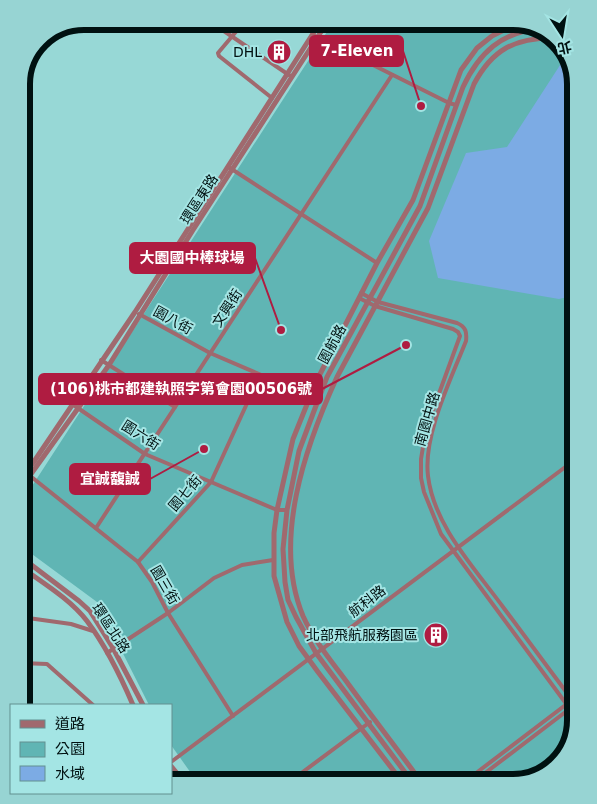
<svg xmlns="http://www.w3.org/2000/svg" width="597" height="804" font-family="'DejaVu Sans','Noto Sans TC',sans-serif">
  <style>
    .green { fill: #60b5b4 }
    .water { fill: #7cabe4 }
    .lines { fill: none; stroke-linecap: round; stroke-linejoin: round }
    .stream { stroke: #7cabe4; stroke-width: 1 }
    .minor { stroke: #a0696e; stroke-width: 4 }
    .tertiary { stroke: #a0696e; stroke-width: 5 }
    .labels { text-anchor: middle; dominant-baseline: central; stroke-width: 4; stroke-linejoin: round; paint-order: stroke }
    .poi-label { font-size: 14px; fill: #011; stroke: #a4e5e4; text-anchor: end }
    .street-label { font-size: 14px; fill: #011; stroke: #a4e5e4 }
    .rim { fill: none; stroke: #011; stroke-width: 6 }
    .leader { fill: none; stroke: #af1c41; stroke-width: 2 }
    .callout-dot { fill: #af1c41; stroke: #a4e5e4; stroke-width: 2 }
    .callout { fill: #af1c41; stroke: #af1c41; stroke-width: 2 }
    .callout-label { font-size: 15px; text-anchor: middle; font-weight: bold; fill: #fff }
  </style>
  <rect width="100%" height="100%" fill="#97d8d6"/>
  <!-- green -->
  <polygon class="green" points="334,21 517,21 545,30 567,52 576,84 576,721 568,751 545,774 514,783 198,783 171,745 171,705 149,705 97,602 21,546 21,503"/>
  <!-- water -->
  <polygon class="water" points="564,59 569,60 576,84 576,295 559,299 438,278 429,241 466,153 507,147"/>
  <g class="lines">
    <!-- stream -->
    <polyline class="stream" points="26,69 44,48 51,34"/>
    <!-- minor -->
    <g class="minor">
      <polyline points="209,21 289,75"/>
      <polyline points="245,21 218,53 219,56 272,98"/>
      <polyline points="313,35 449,103 456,105"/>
      <polyline points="230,168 377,263"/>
      <path d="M 361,293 L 378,302 L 457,323 C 466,327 467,332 466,341 C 451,379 423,435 428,476 C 434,526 474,567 503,607 C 527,639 551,672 576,705"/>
      <polyline points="359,298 375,306 453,329 458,332 460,336 426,429 421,459 421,478 424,492 441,534 570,709"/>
      <polyline points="139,314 210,353 310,396"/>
      <polyline points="101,360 175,407"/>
      <polyline points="72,404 145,454 277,510 287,510"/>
      <polyline points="29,475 138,562 152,582 168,613 233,716"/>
      <polyline points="96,528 392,75"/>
      <polyline points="138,562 211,482 260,375"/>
      <polyline points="21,614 28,618 71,624 93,631"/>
      <polyline points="21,634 28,618"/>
      <polyline points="107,653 168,613 214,578 242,565 273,560"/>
      <polyline points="21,663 47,664 93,705"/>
      <polyline points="171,762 576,459"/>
      <polyline points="288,783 370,722"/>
      <polyline points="463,783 576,697"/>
      <polyline points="472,783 572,707"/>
    </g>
    <!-- tertiary -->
    <g class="tertiary">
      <polyline points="21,478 33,463 135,312 321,21"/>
      <polyline points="21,488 109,365 193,230 328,21"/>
      <polyline points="21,557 79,601 90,611 113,648 143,705"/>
      <path d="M 21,567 C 43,583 70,599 87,621 C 105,645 121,677 133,705"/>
      <polyline points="171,766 185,783"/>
      <polyline points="171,778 175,783"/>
      <polyline points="403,783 318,672 299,646 287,622 274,576 274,533 277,510 293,439 316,382 377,263 413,200 461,70 477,48 492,36 506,29 522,23"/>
      <path d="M 413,783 L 316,653 L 296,617 L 288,600 L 285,582 L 283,549 L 287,510 L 299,451 L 314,411 L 327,377 L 420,206 L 463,87 C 479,53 502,31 541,29"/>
      <path d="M 422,783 C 398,750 373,718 349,685 C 333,663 314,641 303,616 C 272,541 305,447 337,377 L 428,208 L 474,84 C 492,50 514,38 553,38"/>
    </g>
  </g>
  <!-- icons -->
  <defs>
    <symbol id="building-disc" viewBox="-11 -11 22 22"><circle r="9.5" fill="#af1c41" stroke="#a4e5e4"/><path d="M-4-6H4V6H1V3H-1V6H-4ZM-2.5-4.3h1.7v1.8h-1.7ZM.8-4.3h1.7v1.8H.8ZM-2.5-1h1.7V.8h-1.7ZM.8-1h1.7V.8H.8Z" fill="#fff"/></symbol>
  </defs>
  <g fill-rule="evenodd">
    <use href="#building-disc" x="265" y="38" width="28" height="28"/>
    <use href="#building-disc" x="422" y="621" width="28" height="28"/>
  </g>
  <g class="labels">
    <!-- poi labels -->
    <g class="poi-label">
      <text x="262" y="52">DHL</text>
      <text x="418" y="635">北部飛航服務園區</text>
    </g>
    <!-- street labels -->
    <g class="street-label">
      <text transform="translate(199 199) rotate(-57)">環區東路</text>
      <text transform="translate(227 308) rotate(-57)">文興街</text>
      <text transform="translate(173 320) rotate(29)">園八街</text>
      <text transform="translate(332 344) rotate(-62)">園航路</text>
      <text transform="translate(427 419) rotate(-74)">南園中路</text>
      <text transform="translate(141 435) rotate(32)">園六街</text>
      <text transform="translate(185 493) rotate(-49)">園七街</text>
      <text transform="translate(165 585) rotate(60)">園三街</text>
      <text transform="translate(367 601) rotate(-37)">航科路</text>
      <text transform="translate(111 628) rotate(57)">環區北路</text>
    </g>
  </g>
  <!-- crop -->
  <path d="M0 0H597V804H0ZM84 30H513A54 54 0 0 1 567 84V720A54 54 0 0 1 513 774H84A54 54 0 0 1 30 720V84A54 54 0 0 1 84 30Z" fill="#97d4d3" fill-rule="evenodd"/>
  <path class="rim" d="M84 30H513A54 54 0 0 1 567 84V720A54 54 0 0 1 513 774H84A54 54 0 0 1 30 720V84A54 54 0 0 1 84 30Z"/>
  <!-- callouts -->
  <path class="leader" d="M421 106L403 51M281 330L255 258M406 345L322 389M204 449L150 479"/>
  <g class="callout-dot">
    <circle cx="421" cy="106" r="5"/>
    <circle cx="281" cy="330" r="5"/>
    <circle cx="406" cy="345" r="5"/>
    <circle cx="204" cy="449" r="5"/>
  </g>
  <g class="callout">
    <rect x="310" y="36" width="93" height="30" rx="5"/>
    <rect x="130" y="243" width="125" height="30" rx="5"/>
    <rect x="39" y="374" width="283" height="30" rx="5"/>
    <rect x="70" y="464" width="80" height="30" rx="5"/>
  </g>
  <g class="callout-label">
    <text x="357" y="56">7-Eleven</text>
    <text x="192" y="263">大園國中棒球場</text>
    <text x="181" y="394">(106)桃市都建執照字第會園00506號</text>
    <text x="110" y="484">宜誠馥誠</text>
  </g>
  <!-- legend -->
  <rect x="10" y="704" width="162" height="90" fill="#a4e5e4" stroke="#629090"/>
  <rect x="20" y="720" width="25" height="8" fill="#a0696e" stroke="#629090"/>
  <text x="55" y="729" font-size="15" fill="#001111">道路</text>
  <rect x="20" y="742" width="25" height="15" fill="#60b5b4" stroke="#629090"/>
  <text x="55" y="754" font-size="15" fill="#001111">公園</text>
  <rect x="20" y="766" width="25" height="15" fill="#7cabe4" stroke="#629090"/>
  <text x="55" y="779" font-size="15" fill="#001111">水域</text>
  <!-- north arrow -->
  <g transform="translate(562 35) rotate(168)" stroke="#a4e5e4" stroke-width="4" paint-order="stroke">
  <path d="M0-4L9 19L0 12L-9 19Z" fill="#001111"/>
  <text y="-8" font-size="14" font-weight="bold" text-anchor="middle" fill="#001111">北</text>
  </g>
</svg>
